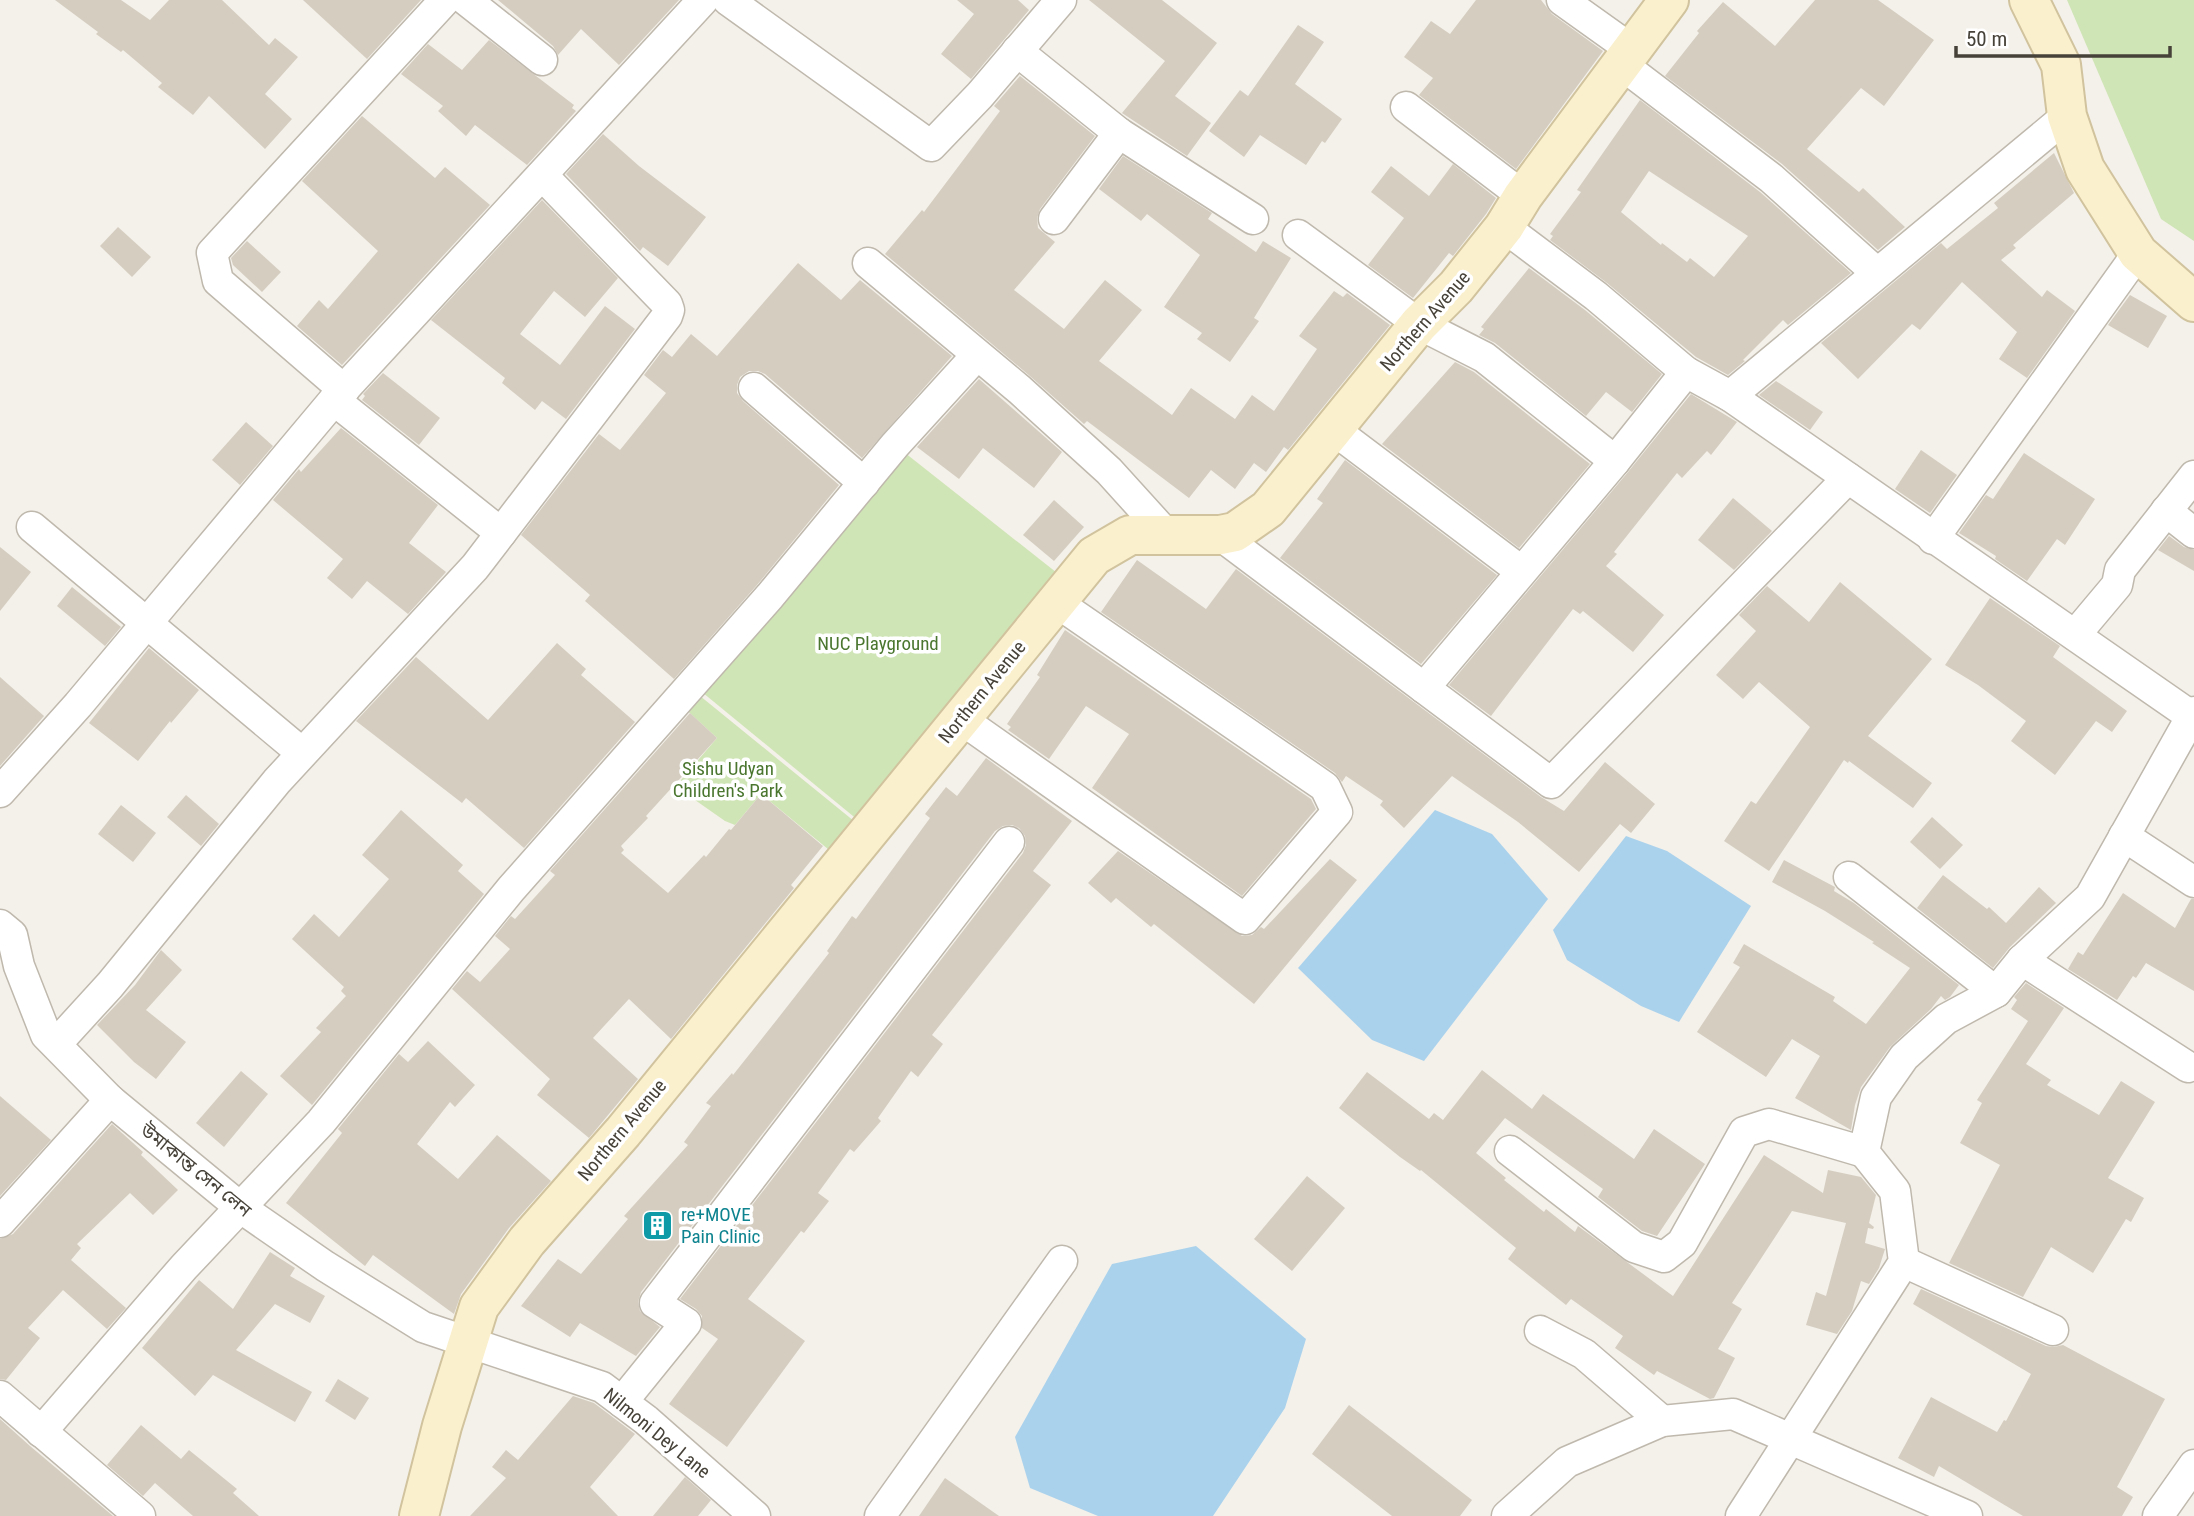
<svg xmlns="http://www.w3.org/2000/svg" width="2194" height="1516" font-family="'Roboto Condensed','Noto Sans Bengali',sans-serif">
  <style>
    .green { fill: #d0e5b6 }
    .water { fill: #abd2ec }
    .building { fill: #d5cdc0; fill-rule: evenodd }
    .lines { fill: none; stroke-linecap: round; stroke-linejoin: round }
    .street-casing { stroke: #bfb8ad; stroke-width: 33 }
    .secondary-casing { stroke: #d0c39d; stroke-width: 42 }
    .street { stroke: #fff; stroke-width: 30 }
    .secondary { stroke: #fbf0cd; stroke-width: 38 }
    .labels { text-anchor: middle; dominant-baseline: central; stroke-width: 7; stroke-linejoin: round; paint-order: stroke }
    .street-label { font-size: 19px; fill: #474239; stroke: #fff }
    .park-label { font-size: 19px; fill: #4a762f; stroke: #fff }
    .culture-label { font-size: 19px; fill: #0d838f; stroke: #fff; text-anchor: start }
  </style>
  <rect width="100%" height="100%" fill="#f4f1ea"/>
  <!-- green -->
  <g class="green">
    <polygon points="2067,0 2194,0 2194,241 2161,219"/>
    <polygon points="895,445 1071,584 870,830 697,688"/>
    <polygon points="694,691 865,830 834,854 761,794 735,825 725,821 685,793 681,780 717,738 680,704"/>
  </g>
  <!-- water -->
  <g class="water">
    <polygon points="1435,810 1492,834 1548,899 1424,1061 1372,1040 1298,968"/>
    <polygon points="1626,836 1667,851 1751,906 1679,1022 1641,1006 1567,960 1553,930"/>
    <polygon points="1196,1246 1306,1339 1285,1408 1213,1516 1098,1516 1030,1488 1015,1437 1112,1264"/>
  </g>
  <!-- building -->
  <g class="building">
    <polygon points="55,0 121,0 150,20 169,0 222,0 269,45 275,38 298,57 265,94 292,119 265,149 209,96 193,115 158,87 162,83 123,50 121,52 96,34 98,32"/>
    <polygon points="303,0 421,0 367,59"/>
    <polygon points="498,0 679,0 619,65 581,29 558,55 553,46"/>
    <polygon points="957,0 1018,0 1029,10 971,79 941,54 974,14"/>
    <polygon points="1089,0 1162,0 1217,43 1175,96 1211,123 1187,156 1122,113 1165,61"/>
    <polygon points="1476,0 1541,0 1552,14 1603,51 1516,169 1419,95 1433,78 1404,57 1431,21 1450,34"/>
    <polygon points="1815,0 1878,0 1934,40 1884,106 1861,88 1807,149 1859,192 1863,188 1905,227 1878,250 1782,164 1665,76 1699,33 1697,31 1723,2 1775,46"/>
    <polygon points="1298,25 1324,42 1295,84 1342,119 1325,143 1322,141 1306,165 1260,135 1244,157 1209,131 1240,90 1248,96"/>
    <polygon points="489,40 574,105 572,108 576,111 527,165 475,125 466,136 438,111 443,106 401,74 428,44 462,70"/>
    <polygon points="1020,76 1095,136 1040,209 1037,218 1038,228 1055,242 1014,290 1064,329 1105,280 1142,310 1099,361 1172,415 1191,388 1235,419 1252,395 1274,411 1317,349 1299,336 1334,291 1343,297 1347,293 1390,325 1288,450 1284,447 1266,472 1254,463 1235,489 1211,470 1189,498 1087,421 1084,424 1031,377 885,254 922,210 924,212 970,151 1000,111 994,106"/>
    <path d="M 1640,100 L 1760,192 L 1851,273 L 1788,325 L 1783,320 L 1743,360 L 1745,361 L 1728,375 L 1696,357 L 1607,283 L 1550,240 L 1553,236 L 1550,234 L 1581,192 L 1577,190 ZM 1649,171 L 1748,236 L 1714,277 L 1690,258 L 1687,262 L 1662,243 L 1661,245 L 1621,212 Z"/>
    <polygon points="362,116 435,178 445,167 490,205 342,365 297,326 319,300 328,309 378,251 302,181"/>
    <polygon points="603,134 639,166 706,217 668,266 643,247 640,251 566,174"/>
    <polygon points="2054,153 2074,193 2013,245 2016,248 2001,260 2042,297 2047,290 2075,311 2027,378 1999,359 2017,332 1962,282 1920,330 1912,324 1858,379 1821,343 1941,243 1947,249 1998,208 1994,203"/>
    <polygon points="1123,156 1212,213 1208,219 1256,252 1263,241 1291,258 1254,318 1259,321 1230,362 1197,339 1202,333 1164,307 1200,255 1147,214 1141,221 1099,189"/>
    <polygon points="1453,164 1496,198 1486,214 1453,256 1449,253 1413,298 1368,265 1404,218 1371,192 1391,166 1429,196"/>
    <polygon points="542,200 618,278 585,317 554,291 520,334 560,365 605,306 635,329 566,419 542,401 535,410 502,383 505,378 431,320"/>
    <polygon points="118,227 151,257 132,277 100,246"/>
    <polygon points="247,241 281,272 262,292 233,265 231,258"/>
    <polygon points="798,263 841,300 860,280 952,356 862,458 765,374 758,371 749,371 740,377 737,385 737,393 743,401 839,485 757,585 674,679 585,601 590,595 521,535 599,434 620,450 666,393 644,375 663,350 672,357 691,334 717,356"/>
    <polygon points="1529,268 1585,310 1662,374 1632,412 1606,392 1586,416 1495,343 1479,335 1484,329 1481,327"/>
    <polygon points="2130,295 2167,316 2148,348 2108,325"/>
    <polygon points="1455,362 1474,372 1590,464 1519,548 1382,444"/>
    <polygon points="383,373 440,418 419,445 362,400 365,396 363,394"/>
    <polygon points="979,379 1062,452 1034,488 983,448 959,479 917,447"/>
    <polygon points="1776,381 1823,412 1810,430 1759,395"/>
    <polygon points="1691,394 1737,422 1711,455 1707,451 1682,478 1677,473 1614,552 1617,554 1606,566 1664,615 1633,652 1583,611 1580,614 1573,609 1491,716 1449,685 1628,472"/>
    <polygon points="246,422 273,446 240,485 212,460"/>
    <polygon points="341,428 438,505 409,543 446,572 408,614 367,581 352,599 327,578 343,559 273,500 299,469 301,472"/>
    <polygon points="1921,450 1957,475 1930,513 1895,489"/>
    <polygon points="2024,453 2095,499 2065,545 2057,539 2027,581 1995,559 1996,556 1959,533 1986,495 1993,499"/>
    <polygon points="1345,460 1497,575 1421,664 1280,558 1323,503 1317,499"/>
    <polygon points="1733,498 1772,531 1734,570 1698,540"/>
    <polygon points="1054,500 1084,527 1054,561 1023,535"/>
    <polygon points="2169,536 2184,547 2194,550 2194,571 2158,550"/>
    <polygon points="0,547 31,572 0,611"/>
    <polygon points="1137,560 1206,609 1236,569 1541,797 1564,811 1605,762 1655,804 1631,833 1620,824 1579,872 1518,822 1452,776 1404,828 1380,805 1383,801 1346,776 1342,782 1335,773 1101,612"/>
    <polygon points="1840,582 1932,659 1868,736 1932,783 1913,808 1849,761 1848,763 1844,760 1769,871 1724,841 1751,801 1756,804 1810,727 1759,682 1743,699 1716,675 1756,631 1739,615 1767,586 1809,622"/>
    <polygon points="72,587 121,627 105,646 57,606"/>
    <polygon points="1990,598 2060,646 2053,657 2127,711 2112,732 2096,721 2055,775 2011,741 2026,721 1978,685 1945,665"/>
    <polygon points="1065,630 1311,799 1316,809 1242,896 1092,788 1129,734 1086,706 1049,759 1008,730 1011,727 1007,724 1040,677 1037,675"/>
    <polygon points="557,643 586,669 581,675 635,722 524,848 466,798 462,803 356,721 416,657 488,720"/>
    <polygon points="149,648 199,690 171,723 170,721 138,761 89,723"/>
    <polygon points="0,677 44,716 0,766"/>
    <polygon points="690,713 717,738 646,816 648,818 621,846 624,850 621,853 668,893 704,855 706,857 729,829 731,830 761,794 823,846 791,885 794,888 671,1039 629,999 593,1038 638,1079 589,1138 537,1095 550,1079 452,989 467,971 480,982 510,949 495,936 511,916 515,919 555,875 550,871"/>
    <polygon points="986,758 1072,821 1033,871 1051,885 932,1035 943,1044 918,1077 911,1071 878,1118 881,1121 854,1152 850,1149 818,1193 829,1201 804,1233 801,1231 748,1299 805,1341 727,1447 669,1404 718,1339 702,1328 702,1316 696,1309 680,1299 1023,853 1026,845 1025,836 1019,828 1012,825 1003,826 995,831 641,1292 638,1302 640,1311 660,1327 636,1356 580,1323 570,1337 521,1306 558,1259 581,1274 628,1219 624,1216 688,1145 684,1142 711,1106 706,1103 732,1073 733,1075 779,1017 829,953 827,951 852,916 856,919 930,818 925,814 946,787 957,796"/>
    <polygon points="186,795 219,824 201,846 167,817"/>
    <polygon points="121,805 156,833 133,862 98,834"/>
    <polygon points="401,810 463,865 458,871 484,894 312,1105 280,1076 321,1032 316,1028 346,996 341,991 344,987 292,939 314,914 339,937 389,879 362,855"/>
    <polygon points="1932,817 1963,845 1940,869 1910,842"/>
    <polygon points="1118,851 1242,936 1252,935 1261,927 1264,929 1330,859 1357,880 1254,1004 1154,924 1151,927 1116,898 1111,903 1088,883"/>
    <polygon points="1784,860 1835,887 1834,891 1854,903 1959,985 1950,997 1945,1000 1941,996 1931,1009 1890,1047 1861,1087 1855,1105 1851,1130 1795,1098 1820,1056 1792,1039 1766,1077 1697,1032 1740,967 1733,963 1744,944 1835,997 1833,1001 1866,1024 1910,968 1872,943 1874,942 1825,911 1772,882"/>
    <polygon points="1943,875 1987,909 1989,907 2006,923 2039,887 2056,903 2010,947 1993,968 1917,908"/>
    <polygon points="2123,893 2175,928 2191,899 2194,899 2194,991 2146,963 2136,978 2133,976 2117,1000 2068,969 2078,952 2083,955"/>
    <polygon points="161,950 182,970 146,1010 186,1042 156,1079 134,1062 97,1025 135,985"/>
    <polygon points="2026,983 2064,1008 2026,1064 2051,1080 2047,1085 2099,1115 2121,1081 2155,1102 2108,1178 2144,1198 2131,1222 2126,1219 2093,1273 2051,1247 2023,1297 1949,1263 2000,1165 1960,1143 1982,1103 1977,1100 2028,1021 2011,1009 2017,1000 2014,997"/>
    <polygon points="428,1041 475,1085 455,1107 450,1102 417,1144 458,1179 497,1135 551,1181 509,1228 461,1294 454,1314 373,1255 365,1266 286,1203 342,1133 338,1129 399,1054 408,1062"/>
    <polygon points="1482,1070 1532,1109 1543,1094 1634,1159 1654,1129 1705,1164 1657,1236 1642,1231 1598,1197 1603,1189 1505,1118 1476,1153 1506,1178 1504,1180 1544,1212 1546,1209 1575,1232 1578,1226 1673,1296 1764,1155 1823,1193 1828,1170 1861,1177 1876,1195 1869,1223 1874,1227 1873,1229 1868,1228 1865,1243 1885,1249 1879,1268 1869,1284 1861,1281 1852,1311 1837,1334 1806,1325 1816,1292 1826,1296 1846,1223 1792,1211 1732,1303 1742,1309 1718,1349 1735,1358 1714,1398 1710,1399 1657,1371 1654,1375 1615,1348 1623,1336 1571,1299 1566,1305 1508,1259 1516,1248 1421,1170 1420,1171 1400,1157 1339,1108 1367,1072 1429,1119 1434,1113 1443,1120"/>
    <polygon points="241,1071 268,1094 224,1147 196,1123"/>
    <polygon points="0,1096 51,1140 0,1196"/>
    <polygon points="112,1124 143,1152 141,1155 178,1190 153,1215 130,1193 77,1244 81,1248 71,1260 126,1308 107,1329 63,1290 28,1328 40,1338 6,1380 0,1379 0,1239 13,1234"/>
    <polygon points="1307,1176 1345,1208 1292,1271 1254,1239"/>
    <polygon points="270,1252 295,1268 290,1276 325,1296 310,1323 275,1304 236,1350 312,1392 295,1422 213,1375 195,1396 142,1348 199,1280 233,1309"/>
    <polygon points="1921,1289 2046,1346 2054,1347 2063,1345 2165,1399 2117,1487 2133,1497 2122,1516 2023,1516 1939,1466 1934,1477 1898,1458 1931,1397 1997,1432 2004,1420 2006,1421 2031,1374 1913,1304"/>
    <polygon points="338,1379 369,1398 355,1420 325,1401"/>
    <polygon points="573,1396 594,1403 635,1434 590,1487 618,1516 470,1516 506,1478 492,1467 506,1450 518,1460"/>
    <polygon points="1349,1405 1472,1500 1460,1516 1392,1516 1312,1454"/>
    <polygon points="0,1419 30,1446 113,1516 0,1516"/>
    <polygon points="141,1425 181,1459 189,1450 237,1489 233,1493 259,1516 193,1516 155,1483 143,1496 107,1465"/>
    <polygon points="685,1477 711,1500 698,1516 653,1516"/>
    <polygon points="945,1478 999,1516 919,1516"/>
  </g>
  <g class="lines">
    <defs>
      <g id="street">
        <polyline points="466,0 542,60"/>
        <polyline points="728,0 931,146 980,95 1061,0"/>
        <polyline points="1562,0 1632,50"/>
        <polyline points="1017,51 1119,133 1253,219"/>
        <polyline points="1621,64 1771,178 1877,273"/>
        <polyline points="1406,107 1523,196"/>
        <polyline points="1054,219 1119,133"/>
        <polyline points="1504,227 1596,296 1686,372 1730,396 2067,116"/>
        <polyline points="1298,235 1419,324 1484,357 1615,461"/>
        <polyline points="868,263 1020,390 1109,471 1167,535"/>
        <polyline points="754,388 864,483"/>
        <polyline points="344,390 218,281 212,253 445,0"/>
        <polyline points="1730,396 2191,716"/>
        <polyline points="334,400 501,533"/>
        <polyline points="1334,430 1521,571"/>
        <polyline points="2166,511 2194,533"/>
        <polyline points="32,527 302,753"/>
        <polyline points="1220,535 1424,688 1615,461 1686,372"/>
        <polyline points="1933,539 2138,253"/>
        <polyline points="2075,635 2117,585 2120,570 2194,476"/>
        <polyline points="1424,688 1551,783 1848,478"/>
        <polyline points="961,719 1245,919 1337,812 1325,787 1056,602"/>
        <polyline points="0,792 78,705 334,400 703,0"/>
        <polyline points="2124,836 2194,882"/>
        <polyline points="1849,877 1996,992"/>
        <polyline points="0,925 12,935 19,966 46,1035 110,1100 241,1208 325,1266 423,1327 602,1387 646,1420 755,1516"/>
        <polyline points="2022,960 2188,1067"/>
        <polyline points="56,1044 110,985 277,781 475,567 667,316 669,310 667,304 542,175"/>
        <polyline points="1510,1151 1634,1247 1664,1257 1682,1243 1744,1132 1769,1124 1864,1152"/>
        <polyline points="0,1222 110,1100"/>
        <polyline points="1904,1262 2053,1330"/>
        <polyline points="1540,1331 1584,1354 1662,1421"/>
        <polyline points="0,1396 140,1516"/>
        <polyline points="622,1402 686,1323 655,1303 1009,842"/>
        <polyline points="41,1432 184,1267 321,1122 511,889 770,596 895,445 977,355"/>
        <polyline points="880,1516 1062,1261"/>
        <polyline points="1507,1516 1567,1462 1662,1421 1733,1414 1967,1516"/>
        <polyline points="1741,1516 1904,1262 1895,1191 1864,1152 1876,1097 1904,1057 1946,1019 1996,992 2022,960 2090,897 2194,712"/>
        <polyline points="2158,1516 2194,1465"/>
      </g>
      <g id="secondary">
        <polyline points="2029,0 2061,65 2067,116 2085,169 2138,253 2194,302"/>
        <polyline points="419,1516 442,1426 479,1307 527,1241 623,1132 1094,556 1130,535 1220,535 1235,532 1268,509 1419,324 1456,287 1504,227 1523,196 1669,0"/>
      </g>
    </defs>
    <!-- street casing -->
    <use href="#street" class="street-casing"/>
    <!-- secondary casing -->
    <use href="#secondary" class="secondary-casing"/>
    <!-- street -->
    <use href="#street" class="street"/>
    <!-- secondary -->
    <use href="#secondary" class="secondary"/>
  </g>
  <!-- icons -->
  <defs>
    <symbol id="building-square" viewBox="-11 -11 22 22"><rect x="-9" y="-9" width="18" height="18" rx="4" fill="#0f9aa8" stroke="#fff"/><path d="M-4-6H4V6H1V3H-1V6H-4ZM-2.5-4.3h1.7v1.8h-1.7ZM.8-4.3h1.7v1.8H.8ZM-2.5-1h1.7V.8h-1.7ZM.8-1h1.7V.8H.8Z" fill="#fff"/></symbol>
  </defs>
  <g fill-rule="evenodd">
    <use href="#building-square" x="640" y="1208" width="35" height="35"/>
  </g>
  <g class="labels">
    <!-- street labels -->
    <g class="street-label">
      <text transform="translate(1425 321) rotate(-49)">Northern Avenue</text>
      <text transform="translate(982 692) rotate(-51)">Northern Avenue</text>
      <text transform="translate(622 1130) rotate(-50)">Northern Avenue</text>
      <text transform="translate(196 1170) rotate(39)">উমাকান্ত সেন লেন</text>
      <text transform="translate(657 1433) rotate(39)">Nilmoni Dey Lane</text>
    </g>
    <!-- park labels -->
    <g class="park-label">
      <text x="878" y="643">NUC Playground</text>
      <text x="728" y="768">Sishu Udyan<tspan x="728" dy="22">Children's Park</tspan></text>
    </g>
    <!-- culture labels -->
    <g class="culture-label">
      <text x="681" y="1214">re+MOVE<tspan x="681" dy="22">Pain Clinic</tspan></text>
    </g>
  </g>
  <!-- scale -->
  <path d="M1956 46v10h214v-10" fill="none" stroke="#474239" stroke-width="3.5"/>
  <text x="1966" y="46" font-size="21" fill="#474239" stroke="#ffffff" stroke-width="5" paint-order="stroke">50 m</text>
</svg>
